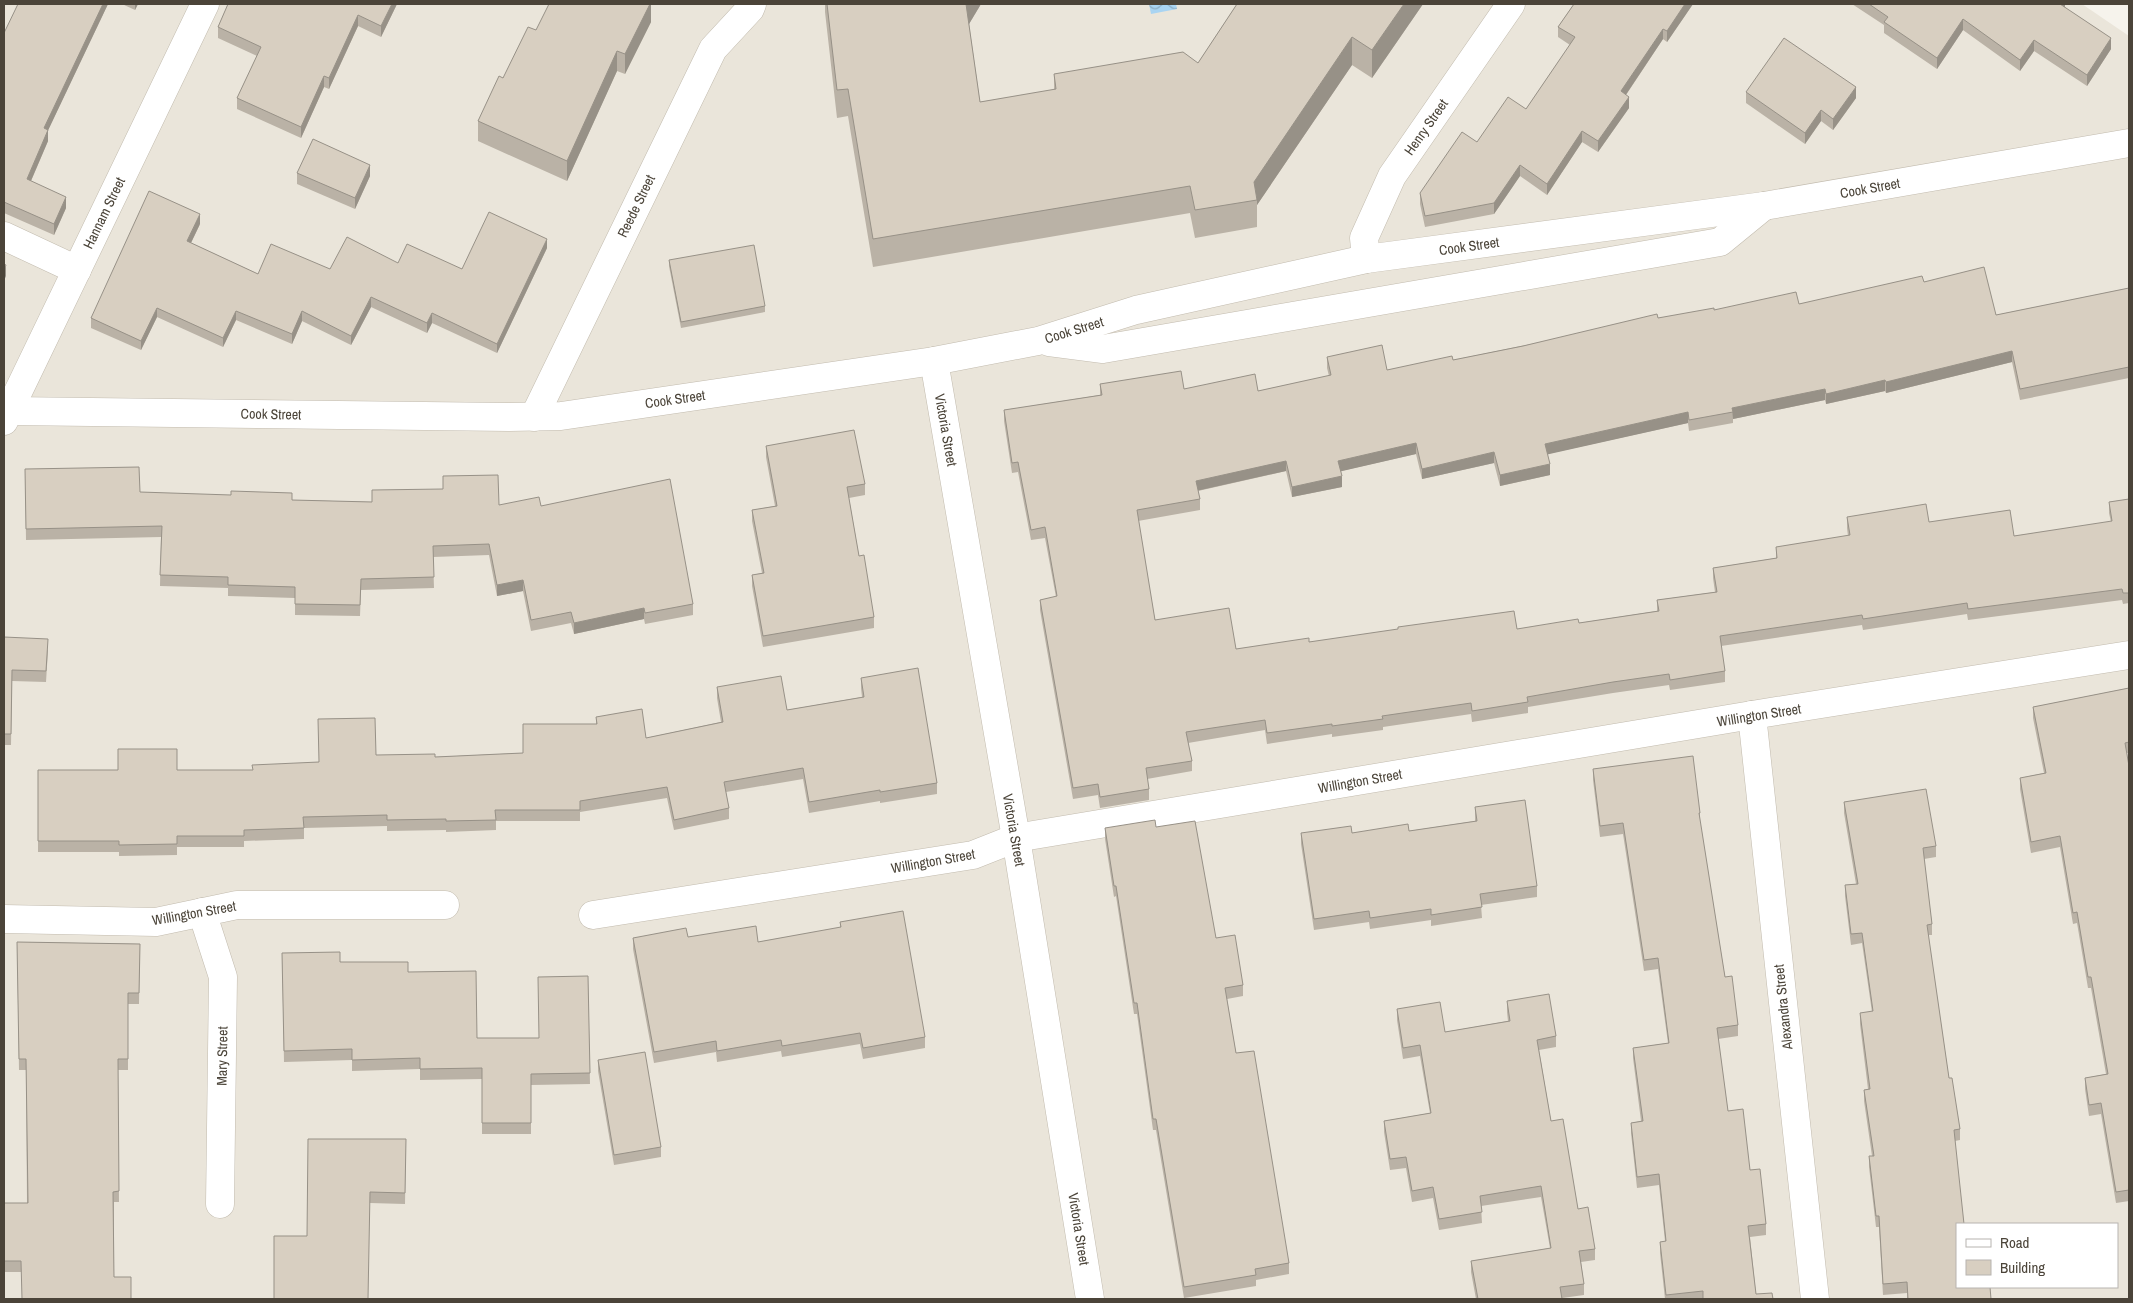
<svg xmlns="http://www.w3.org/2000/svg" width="2133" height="1303" font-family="'Archivo Narrow',sans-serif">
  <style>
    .residential { fill: #eae5da; fill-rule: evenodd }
    .water { fill: url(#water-waves) }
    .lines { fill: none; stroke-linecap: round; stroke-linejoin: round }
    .minor-casing { stroke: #c2bbae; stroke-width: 29 }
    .minor { stroke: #fff; stroke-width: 28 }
    .wall { fill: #bab2a6 }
    .shaded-wall { fill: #979187 }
    .building { fill: #d8cfc1; stroke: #979187 }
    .labels { text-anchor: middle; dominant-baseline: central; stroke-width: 4; stroke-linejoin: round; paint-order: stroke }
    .street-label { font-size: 14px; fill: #4b4439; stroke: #fff }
  </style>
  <defs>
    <pattern id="water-waves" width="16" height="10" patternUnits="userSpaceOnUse" patternTransform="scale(1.25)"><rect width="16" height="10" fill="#a9d4f2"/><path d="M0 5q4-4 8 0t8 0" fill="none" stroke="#8caec5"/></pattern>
  </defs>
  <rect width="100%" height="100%" fill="#f6f3ec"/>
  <!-- residential -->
  <path class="residential" d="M 4,4 L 2082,4 L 2129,36 L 2129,1299 L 4,1299 ZM 1957,1224 L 2117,1224 L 2117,1287 L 1957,1287 Z"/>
  <!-- water -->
  <polygon class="water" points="1149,4 1176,4 1177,9 1151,14"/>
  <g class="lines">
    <defs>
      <g id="minor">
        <polyline points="4,236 77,270"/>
        <polyline points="1366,259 1364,238 1392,176 1511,4"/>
        <polyline points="1049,342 1103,349 1720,242 1764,206"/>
        <polyline points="934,361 1016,838 1090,1299"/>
        <polyline points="9,411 509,417 561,416 934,361 1038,341 1136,310 1366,259 1764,206 2129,143"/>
        <polyline points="534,417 713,49 750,9 752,4"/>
        <polyline points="4,421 205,4"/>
        <polyline points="1752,715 1815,1299"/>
        <polyline points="202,912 223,977 220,1204"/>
        <polyline points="593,915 973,855 1016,838 1752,715 2129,655"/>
        <polyline points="4,919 156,922 237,905 445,905"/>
      </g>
    </defs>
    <!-- minor casing -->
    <use href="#minor" class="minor-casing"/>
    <!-- minor -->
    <use href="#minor" class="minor"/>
  </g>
  <!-- wall -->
  <g class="wall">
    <polygon points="108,4 48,130 48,141 31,181 66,208 54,235 4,213 4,33"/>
    <polygon points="122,4 138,4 135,10"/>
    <polygon points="228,4 397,4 381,37 358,26 329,89 324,87 301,138 237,109 237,98 257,56 218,38 218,27"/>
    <polygon points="651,4 651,22 625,74 617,71 567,181 478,141 478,121 503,78 536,30"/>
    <polygon points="825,4 981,4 969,24 980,102 1054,90 1054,74 1198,63 1237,4 1423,4 1372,78 1352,65 1257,205 1257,227 1195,238 1190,213 873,267 848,116 837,118 825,12"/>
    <polygon points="1574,4 1693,4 1667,42 1663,39 1626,95 1629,108 1598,152 1582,142 1547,195 1520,176 1494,214 1425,227 1420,204 1420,193 1477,142 1526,109 1570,45 1558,37 1558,27"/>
    <polygon points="1852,4 2065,4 2065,7 2111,49 2087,86 2034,51 2020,71 1963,30 1937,69 1884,33 1884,25"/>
    <polygon points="1746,92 1856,98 1833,130 1821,121 1805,144 1746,103"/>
    <polygon points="297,173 370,176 355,209 297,184"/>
    <polygon points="200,224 191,243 258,274 330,269 398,263 462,269 547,248 497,353 432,323 427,333 371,307 351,345 302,321 292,344 236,320 223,347 157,317 141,350 91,328 91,318"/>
    <polygon points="669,260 765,306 765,312 681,328 669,266"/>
    <polygon points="1924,282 1996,315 2129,288 2129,378 2020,400 2012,362 1886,393 1885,391 1826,404 1825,400 1733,419 1733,423 1689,431 1688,423 1547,454 1550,475 1500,486 1494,463 1422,479 1416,454 1341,471 1342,487 1292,497 1286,471 1198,491 1200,499 1200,510 1138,521 1155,620 1236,649 1309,642 1517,629 1579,623 1657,611 1657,600 1715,592 1713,578 1713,568 1776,558 1776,547 1848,536 1847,528 1847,517 1929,522 2014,536 2111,522 2109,513 2109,502 2129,499 2129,603 2123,604 2122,600 1968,620 1967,614 1863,630 1862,625 1721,646 1725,671 1725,682 1670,690 1669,685 1613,693 1528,707 1528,713 1472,722 1471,714 1383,727 1383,730 1332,737 1332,734 1267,744 1265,730 1188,743 1192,761 1192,771 1147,779 1149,789 1149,800 1100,808 1098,795 1073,799 1040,610 1040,600 1056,597 1045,538 1031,540 1018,472 1012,473 1004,421 1004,410 1100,395 1100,384 1184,389 1258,391 1329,376 1327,368 1327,357 1387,370 1453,360 1658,318 1714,310 1799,304"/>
    <polygon points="766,446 865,484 865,495 849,498 859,556 874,617 874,628 763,647 752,586 752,575 762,573 752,521 752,510 775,506 766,457"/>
    <polygon points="25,469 140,492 292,500 541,506 693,604 693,615 645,624 644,619 574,634 571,623 531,631 523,591 497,596 489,555 433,557 434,588 361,590 360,616 295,615 295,598 228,596 228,588 160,586 161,537 26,540"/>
    <polygon points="4,637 48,650 46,682 12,681 11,745 4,745"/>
    <polygon points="861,678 937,783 937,794 880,803 880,801 809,813 803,779 726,792 729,808 729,819 674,830 667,798 580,812 580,821 496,821 496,830 446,832 446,830 387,831 387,826 304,828 304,839 244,841 244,847 177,847 177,855 119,856 119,852 38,852 38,770 253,770 376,755 435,757 523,753 596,724 596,717 646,738 721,722 717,698 717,687 787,710 862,697 861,688"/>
    <polygon points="2129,688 2129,753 2127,753 2129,766 2129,1203 2129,1201 2116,1203 2101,1114 2089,1116 2085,1089 2085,1078 2106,1074 2091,988 2088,988 2077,923 2073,924 2060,847 2031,853 2020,789 2020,778 2044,773 2033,718 2033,707"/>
    <polygon points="1593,769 1700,813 1700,823 1725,977 1738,1025 1738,1036 1718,1039 1728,1111 1750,1170 1766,1224 1766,1235 1750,1237 1756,1294 1773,1299 1665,1299 1660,1253 1660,1242 1665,1241 1659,1185 1637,1188 1631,1133 1631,1123 1641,1121 1633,1058 1633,1048 1668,1043 1658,969 1644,971 1623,834 1600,837 1593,780"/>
    <polygon points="1844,802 1936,846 1936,857 1924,859 1932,924 1932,935 1928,935 1949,1078 1960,1129 1960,1140 1955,1141 1957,1287 1991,1299 1907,1299 1907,1293 1883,1295 1879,1227 1876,1227 1869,1167 1869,1156 1872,1156 1864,1101 1864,1090 1868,1089 1860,1024 1860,1013 1872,1012 1862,943 1851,945 1845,896 1845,885 1856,884 1844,813"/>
    <polygon points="1475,807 1537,886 1537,897 1481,905 1482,918 1431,926 1431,920 1370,929 1369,922 1314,930 1301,844 1301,833 1352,833 1409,831 1475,821"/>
    <polygon points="1156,827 1216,938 1243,985 1243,996 1227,999 1236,1053 1289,1263 1289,1274 1256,1280 1256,1286 1184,1298 1156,1130 1153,1130 1137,1014 1134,1014 1116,896 1114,897 1105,839 1105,828"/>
    <polygon points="840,922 925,1037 925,1048 863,1059 860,1044 782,1057 781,1051 717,1062 716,1052 654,1063 633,949 633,938 688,937 758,942 840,928"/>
    <polygon points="17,942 140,944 139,1004 128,1004 128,1070 118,1070 119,1202 114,1202 114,1277 131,1299 21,1272 4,1272 4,1203 27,1203 26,1070 19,1070"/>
    <polygon points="282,953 408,972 477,1038 539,1038 588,976 590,1084 531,1085 531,1134 482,1134 482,1079 420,1080 420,1069 352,1071 352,1060 284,1062"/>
    <polygon points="1507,1001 1556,1036 1556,1047 1539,1050 1551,1121 1578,1209 1595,1249 1595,1260 1581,1262 1584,1284 1584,1295 1562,1298 1562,1299 1476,1299 1471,1272 1471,1261 1550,1248 1541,1197 1481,1206 1482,1223 1439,1230 1433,1198 1412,1202 1406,1168 1390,1170 1384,1132 1384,1121 1430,1113 1420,1056 1403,1059 1397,1020 1397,1009 1445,1032 1508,1021 1507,1012"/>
    <polygon points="598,1060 661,1147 661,1157 614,1165 598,1071"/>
    <polygon points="406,1139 405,1204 370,1203 307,1236"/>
  </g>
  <!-- shaded-wall -->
  <g class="shaded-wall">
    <polygon points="103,4 108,4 44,139 44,128"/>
    <polygon points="135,4 138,4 135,10"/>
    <polygon points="392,4 397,4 381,37 381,26"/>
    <polygon points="644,4 651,4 651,22 625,74 625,54"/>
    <polygon points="966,4 981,4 966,29"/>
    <polygon points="1404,4 1423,4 1372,78 1372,50"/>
    <polygon points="1685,4 1693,4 1667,42 1667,31"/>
    <polygon points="2060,4 2065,4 2065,8 2060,15"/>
    <polygon points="358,15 358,26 329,89 329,78"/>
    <polygon points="1963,19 1963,30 1937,69 1937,58"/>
    <polygon points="1663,29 1663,39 1621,102 1621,91"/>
    <polygon points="1352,37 1352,65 1257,205 1257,200 1254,182"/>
    <polygon points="2111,38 2111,49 2087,86 2087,75"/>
    <polygon points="2034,40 2034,51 2020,71 2020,60"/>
    <polygon points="617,51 617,71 567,181 567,161"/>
    <polygon points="324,76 324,87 301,138 301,127"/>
    <polygon points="1856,87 1856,98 1833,130 1833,119"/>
    <polygon points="1629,97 1629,108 1598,152 1598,141"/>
    <polygon points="1821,110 1821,121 1805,144 1805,133"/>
    <polygon points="48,130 48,141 27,190 27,179"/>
    <polygon points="1582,131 1582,142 1547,195 1547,184"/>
    <polygon points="370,165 370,176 355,209 355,198"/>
    <polygon points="1520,165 1520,176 1494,214 1494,203"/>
    <polygon points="66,197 66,208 54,235 54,224"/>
    <polygon points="200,214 200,224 187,251 187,241"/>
    <polygon points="547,239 547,248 497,353 497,344"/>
    <polygon points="6,265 6,276 4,281 4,270"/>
    <polygon points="371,297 371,307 351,345 351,336"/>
    <polygon points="157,308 157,317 141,350 141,341"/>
    <polygon points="236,311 236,320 223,347 223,338"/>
    <polygon points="302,311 302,321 292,344 292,334"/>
    <polygon points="432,313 432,323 427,333 427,323"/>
    <polygon points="2012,351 2012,362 1886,393 1886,382"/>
    <polygon points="1885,380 1885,391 1826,404 1826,394"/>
    <polygon points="1825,389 1825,400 1733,419 1732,408"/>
    <polygon points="1688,412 1688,423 1545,455 1545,444"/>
    <polygon points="1416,443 1416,454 1338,472 1338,461"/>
    <polygon points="1494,452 1494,463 1422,479 1422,469"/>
    <polygon points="1286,461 1286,471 1196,491 1196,481"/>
    <polygon points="1550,464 1550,475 1500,486 1500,475"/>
    <polygon points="1342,476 1342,487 1292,497 1292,487"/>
    <polygon points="523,580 523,591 497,596 497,585"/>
    <polygon points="644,608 644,619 574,634 574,623"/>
  </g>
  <!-- building -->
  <g class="building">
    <polygon points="18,4 103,4 44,128 48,130 27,179 66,197 54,224 4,202 4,33"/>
    <polygon points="228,4 392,4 381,26 358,15 329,78 324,76 301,127 237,98 261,47 218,27"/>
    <polygon points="549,4 650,4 625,54 617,51 567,161 478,121 499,76 503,78 528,27 536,30"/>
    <polygon points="827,4 966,4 980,102 1056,89 1054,74 1183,52 1198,63 1237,4 1404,4 1372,50 1352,37 1254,182 1257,200 1195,210 1190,186 873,239 848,89 837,90"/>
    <polygon points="1574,4 1685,4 1667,31 1663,29 1621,91 1629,97 1598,141 1582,131 1547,184 1520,165 1494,203 1425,216 1420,193 1462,132 1477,142 1508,97 1526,109 1575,37 1558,27"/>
    <polygon points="1869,4 2060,4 2111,38 2087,75 2034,40 2020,60 1963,19 1937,58 1884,22 1888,17"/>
    <polygon points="1784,38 1856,87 1833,119 1821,110 1805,133 1746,92"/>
    <polygon points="313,139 370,165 355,198 297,173"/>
    <polygon points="149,191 200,214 187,241 258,274 271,244 330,269 347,237 398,263 407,244 462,269 489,212 547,239 497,344 432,313 427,323 371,297 351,336 302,311 292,334 236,311 223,338 157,308 141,341 91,318"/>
    <polygon points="754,245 765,306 681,322 669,260"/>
    <polygon points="4,264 6,265 4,270"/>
    <polygon points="1984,267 1996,315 2129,288 2129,367 2020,389 2012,351 1886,382 1885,380 1826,394 1825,389 1732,408 1733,412 1689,420 1688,412 1545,444 1550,464 1500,475 1494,452 1422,469 1416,443 1338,461 1342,476 1292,487 1286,461 1196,481 1200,499 1137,510 1155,620 1229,608 1236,649 1309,638 1309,642 1398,629 1398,627 1514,611 1517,629 1578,619 1579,623 1659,611 1657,600 1717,592 1713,568 1777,558 1776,547 1850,535 1847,517 1926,504 1929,522 2010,510 2014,536 2112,521 2109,502 2129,499 2129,593 2123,593 2122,589 1968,609 1967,603 1863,619 1862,615 1720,636 1725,671 1670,680 1669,674 1613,682 1527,697 1528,702 1472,711 1471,703 1382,716 1383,719 1332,726 1332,724 1267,733 1265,720 1186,732 1192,761 1146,768 1149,789 1100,797 1098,784 1073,788 1040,600 1057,596 1045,527 1031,530 1018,462 1012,463 1004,410 1102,395 1100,384 1181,371 1184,389 1255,374 1258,391 1331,375 1327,357 1382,345 1387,370 1452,356 1453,360 1523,346 1657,314 1658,318 1714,308 1714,310 1796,292 1799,304 1922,276 1924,282"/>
    <polygon points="854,430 865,484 847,487 859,556 864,555 874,617 763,636 752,575 764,573 752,510 777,506 766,446"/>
    <polygon points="139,467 140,492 231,495 231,491 292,493 292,500 372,502 372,490 443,489 443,476 498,475 499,505 539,497 541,506 670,479 693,604 645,613 644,608 574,623 571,612 531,620 523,580 497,585 489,544 433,546 434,577 361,579 360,605 295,604 295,587 228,585 228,577 160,575 162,526 26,529 25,469"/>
    <polygon points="4,637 48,639 46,671 12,670 11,734 4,734"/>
    <polygon points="918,668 937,783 880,792 880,790 809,802 803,768 724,782 729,808 674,820 667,787 580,801 580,810 495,810 496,820 446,821 446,819 387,820 387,815 303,817 304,828 244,830 244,836 177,836 177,844 119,845 119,841 38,841 38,770 118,770 118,749 177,749 177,770 253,770 252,765 319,762 318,719 375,718 376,755 435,754 435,757 523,753 523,724 597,724 596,717 642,709 646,738 723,722 717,687 781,676 787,710 864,697 861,678"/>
    <polygon points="2129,688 2129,742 2125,743 2129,766 2129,1192 2129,1190 2116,1192 2101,1103 2089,1105 2085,1078 2108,1074 2091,977 2088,977 2077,912 2073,913 2060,836 2031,842 2020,778 2046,773 2033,707"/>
    <polygon points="1693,756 1700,813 1699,813 1725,977 1732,976 1738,1025 1717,1028 1728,1111 1743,1109 1750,1170 1760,1169 1766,1224 1748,1226 1756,1294 1772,1293 1773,1299 1703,1299 1703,1291 1666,1295 1660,1242 1666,1241 1659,1174 1637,1177 1631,1123 1643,1121 1633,1048 1669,1043 1658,958 1644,960 1623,823 1600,826 1593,769"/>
    <polygon points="1926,789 1936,846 1923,848 1932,924 1927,925 1949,1078 1952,1078 1960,1129 1954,1130 1964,1224 1957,1224 1957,1287 1990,1287 1991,1299 1908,1299 1907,1282 1883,1284 1879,1216 1876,1216 1869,1156 1874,1156 1864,1090 1870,1089 1860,1013 1873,1011 1862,933 1851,934 1845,885 1858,884 1844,802"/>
    <polygon points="1525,800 1537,886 1480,894 1482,907 1431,915 1431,909 1370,918 1369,911 1314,919 1301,833 1351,826 1352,833 1408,824 1409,831 1477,821 1475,807"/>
    <polygon points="1155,820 1156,827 1195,821 1216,938 1235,935 1243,985 1225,988 1236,1053 1254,1051 1289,1263 1255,1269 1256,1275 1184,1287 1156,1119 1153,1119 1137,1003 1134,1003 1116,886 1114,886 1105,828"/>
    <polygon points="903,911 925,1037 863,1048 860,1033 782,1046 781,1040 717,1051 716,1041 654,1052 633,938 686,928 688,937 756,926 758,942 841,927 840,922"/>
    <polygon points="17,942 140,944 139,993 128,993 128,1059 118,1059 119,1191 113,1192 114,1277 131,1277 131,1299 22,1299 21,1261 4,1261 4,1203 28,1203 26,1059 19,1059"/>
    <polygon points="340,952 340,962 408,962 408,972 476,971 477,1038 539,1038 538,977 588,976 590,1073 531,1074 531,1123 482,1123 482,1068 420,1069 420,1058 352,1060 352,1049 284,1051 282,953"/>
    <polygon points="1549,994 1556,1036 1537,1040 1551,1121 1563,1119 1578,1209 1588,1207 1595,1249 1579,1251 1584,1284 1560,1287 1562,1299 1478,1299 1471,1261 1551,1248 1541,1186 1480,1196 1482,1212 1439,1219 1433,1187 1412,1191 1406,1157 1390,1159 1384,1121 1431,1113 1420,1045 1403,1048 1397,1009 1440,1002 1445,1032 1510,1021 1507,1001"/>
    <polygon points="645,1052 661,1147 614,1155 598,1060"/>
    <polygon points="308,1139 406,1139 405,1193 370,1192 368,1299 274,1299 274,1236 307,1236"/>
  </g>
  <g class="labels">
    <!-- street labels -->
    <g class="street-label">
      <text transform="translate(1426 127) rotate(-55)">Henry Street</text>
      <text transform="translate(1870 188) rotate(-10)">Cook Street</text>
      <text transform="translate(636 206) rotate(-64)">Reede Street</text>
      <text transform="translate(104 213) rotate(-64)">Hannam Street</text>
      <text transform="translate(1469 246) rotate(-8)">Cook Street</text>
      <text transform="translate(1074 330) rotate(-17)">Cook Street</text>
      <text transform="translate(675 399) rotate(-8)">Cook Street</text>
      <text transform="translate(271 414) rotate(1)">Cook Street</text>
      <text transform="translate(946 430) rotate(80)">Victoria Street</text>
      <text transform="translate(1759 715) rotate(-9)">Willington Street</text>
      <text transform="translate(1360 781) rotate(-10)">Willington Street</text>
      <text transform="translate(1014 830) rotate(80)">Victoria Street</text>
      <text transform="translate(933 861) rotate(-10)">Willington Street</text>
      <text transform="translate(194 913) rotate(-10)">Willington Street</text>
      <text transform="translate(1783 1007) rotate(-96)">Alexandra Street</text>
      <text transform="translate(222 1056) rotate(-89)">Mary Street</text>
      <text transform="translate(1079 1229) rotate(81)">Victoria Street</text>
    </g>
  </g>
  <!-- border -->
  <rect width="2133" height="1303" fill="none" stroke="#4b4439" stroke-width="10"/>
  <!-- legend -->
  <rect x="1956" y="1223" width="162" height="65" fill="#ffffff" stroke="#b7b4b0"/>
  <rect x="1966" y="1239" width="25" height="8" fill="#ffffff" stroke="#b7b4b0"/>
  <text x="2000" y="1248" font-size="15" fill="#4b4439">Road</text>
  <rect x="1966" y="1260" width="25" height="15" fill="#d8cfc1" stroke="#b7b4b0"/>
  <text x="2000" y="1273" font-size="15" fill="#4b4439">Building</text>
</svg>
